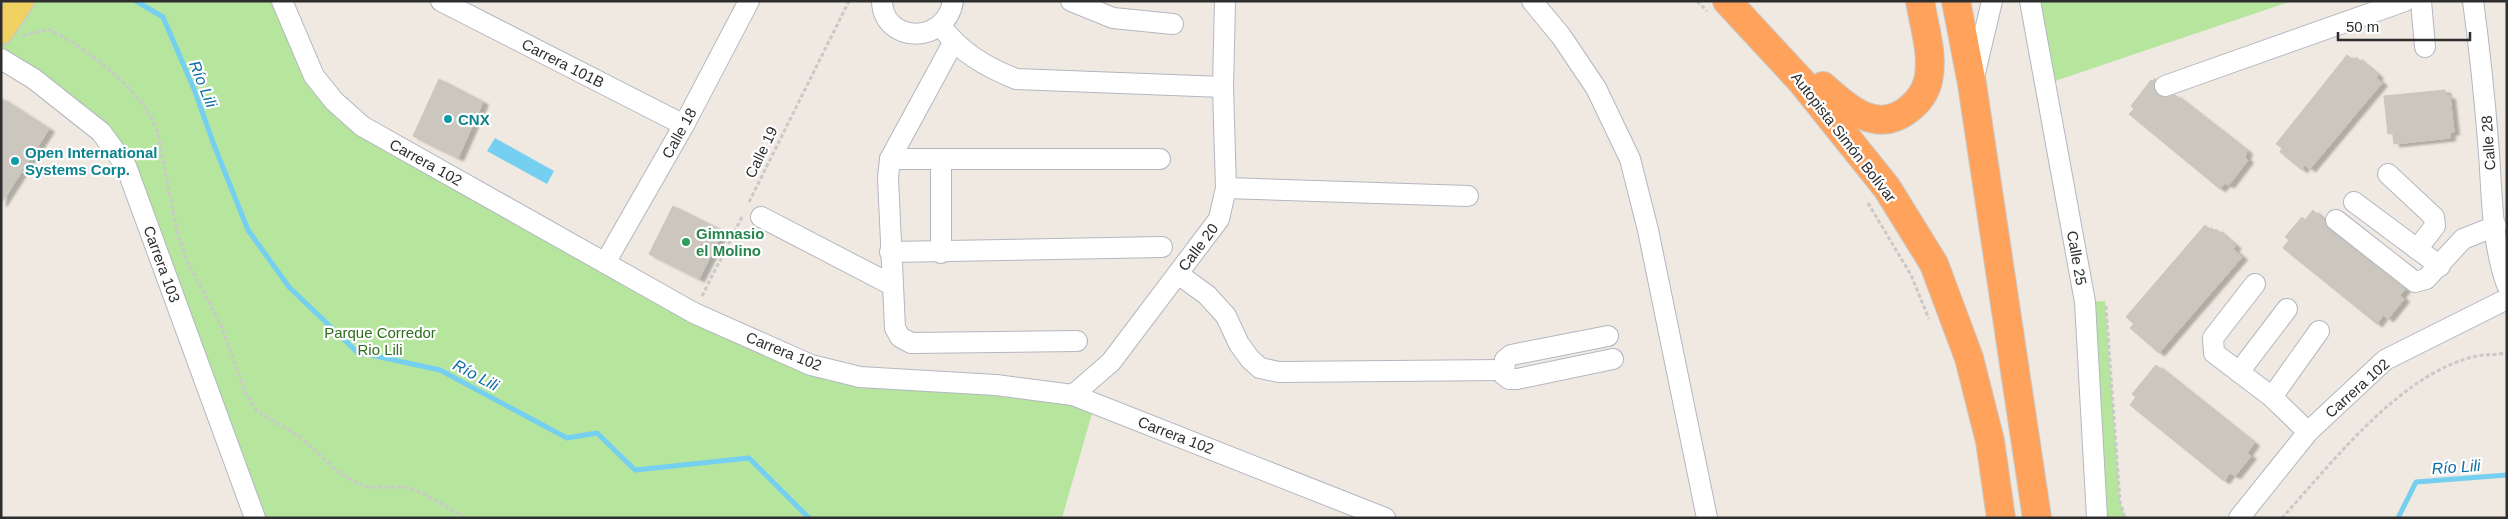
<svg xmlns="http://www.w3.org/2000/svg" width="2508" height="519" font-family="Arial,sans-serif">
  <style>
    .green { fill: #b6e59e }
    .water { fill: #75cff0 }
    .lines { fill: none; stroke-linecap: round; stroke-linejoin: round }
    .stream { stroke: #75cff0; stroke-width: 5 }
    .building { fill: #cbc7bf; stroke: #cbc5ba; filter: url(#shadow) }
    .minor-casing { stroke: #b4b7c1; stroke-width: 22 }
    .major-casing { stroke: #c9c9c9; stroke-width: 28 }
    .highway-casing { stroke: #c9c9c9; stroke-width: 30 }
    .path { stroke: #c9c9c9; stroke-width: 3; stroke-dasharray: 4 2.5; stroke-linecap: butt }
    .minor { stroke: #fff; stroke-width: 20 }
    .major { stroke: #f2d163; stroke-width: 25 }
    .highway { stroke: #ffa35c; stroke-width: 28 }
    .culture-dot { fill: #0f9aa8; stroke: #fff; stroke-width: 2 }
    .leisure-dot { fill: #2e9e5b; stroke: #fff; stroke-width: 2 }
    .labels { text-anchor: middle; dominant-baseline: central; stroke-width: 4.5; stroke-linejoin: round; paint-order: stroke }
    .street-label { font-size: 15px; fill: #2e2e2e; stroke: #fff }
    .culture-label { font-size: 15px; font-weight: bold; fill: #0d838f; stroke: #fff; text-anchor: start }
    .leisure-label { font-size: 15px; font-weight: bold; fill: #27864d; stroke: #fff; text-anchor: start }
    .park-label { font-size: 15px; fill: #2c6e1b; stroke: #fff }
    .water-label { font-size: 16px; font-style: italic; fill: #0d6fa3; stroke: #fff }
  </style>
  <defs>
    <filter id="shadow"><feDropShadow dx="5.5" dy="3" stdDeviation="1" flood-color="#0004"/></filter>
  </defs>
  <rect width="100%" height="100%" fill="#efe9e1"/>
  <!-- green -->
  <g class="green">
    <polygon points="21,1 282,1 314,76 362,126 811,365 1095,403 1062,518 255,518 126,166 1,59 1,31"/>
    <polygon points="2030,1 2292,1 2046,84"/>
    <polygon points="2105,301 2120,502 2125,518 2097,518 2085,302"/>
  </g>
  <!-- water -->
  <polygon class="water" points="495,138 554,171 547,184 487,151"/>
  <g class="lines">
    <!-- stream -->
    <g class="stream">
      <polyline points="136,1 163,17 194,89 214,145 248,230 289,287 357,352 440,370 567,438 597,433 635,470 749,458 809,518"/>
      <polyline points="2398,518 2416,482 2507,475"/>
    </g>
  </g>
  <!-- building -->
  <g class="building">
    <polygon points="2347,55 2354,60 2356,57 2378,75 2376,78 2382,83 2310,169 2305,165 2302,170 2280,152 2282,148 2276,144"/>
    <polygon points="2155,78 2154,89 2158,95 2163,98 2175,95 2247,151 2245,157 2248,160 2229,185 2225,183 2220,189 2129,114 2134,109 2131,106 2151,80 2153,81"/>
    <polygon points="439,79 483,102 458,158 413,136"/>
    <polygon points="2445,90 2446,96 2450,96 2454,132 2450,132 2450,138 2394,144 2393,133 2388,134 2384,96"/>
    <polygon points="1,98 49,129 1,204"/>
    <polygon points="673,206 723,231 699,279 649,254"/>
    <polygon points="2313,210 2324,220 2329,229 2405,289 2400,295 2404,299 2388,319 2383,315 2377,324 2283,248 2289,240 2285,237 2302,217 2305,220"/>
    <polygon points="2205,225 2213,232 2216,229 2236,246 2233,249 2242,257 2159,353 2130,328 2134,324 2126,317"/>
    <polygon points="2156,365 2254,443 2247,453 2251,456 2235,476 2230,473 2224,481 2130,405 2136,397 2132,394"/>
  </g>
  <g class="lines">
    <defs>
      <g id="minor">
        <polyline points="282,1 314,76 334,101 362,126 694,313 811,365 860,377 996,385 1073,395 1385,518"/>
        <polyline points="441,1 684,125"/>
        <path d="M 882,1 C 883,44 946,45 953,1"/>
        <polyline points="1071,1 1113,18 1173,24"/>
        <polyline points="1532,1 1561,36 1596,88 1630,159 1648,230 1707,518"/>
        <polyline points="2030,1 2085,302 2097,518"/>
        <polyline points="2421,1 2425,47"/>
        <path d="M 2473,1 C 2480,52 2485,102 2489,153 C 2492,196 2492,244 2507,285"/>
        <path d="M 941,26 C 960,52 986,67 1016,79 L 1223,87"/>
        <polyline points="953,43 890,159 888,178 895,328 900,337 911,343 1077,341"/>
        <polyline points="1,59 34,79 101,132 126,166 255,518"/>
        <polyline points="1974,77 1992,1"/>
        <polyline points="2165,86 2405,1"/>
        <polyline points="890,159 1160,159"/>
        <polyline points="941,159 941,253"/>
        <polyline points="2388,174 2434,217 2435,226 2417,249"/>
        <polyline points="1226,188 1468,196"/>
        <polyline points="2354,202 2440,266"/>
        <polyline points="761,217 892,285"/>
        <polyline points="2336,220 2415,282 2426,279 2463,239 2496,226"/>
        <polyline points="890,252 1162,247"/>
        <polyline points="605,263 684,125 749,1"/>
        <polyline points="1178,274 1207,295 1226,316 1239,344 1250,359 1260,368 1279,372 1502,370"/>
        <polyline points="2255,284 2213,338 2214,353 2272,397 2308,432"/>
        <polyline points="1608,336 1511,355 1505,360 1504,375 1509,379 1517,379 1613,359"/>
        <polyline points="2239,372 2287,309"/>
        <polyline points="1073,395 1111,362 1219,219 1226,188 1223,87 1225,1"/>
        <polyline points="2272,397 2319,331"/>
        <polyline points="2239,518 2308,432 2385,360 2507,299"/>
      </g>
      <polyline id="major" points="1,31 21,1"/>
      <g id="highway">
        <polyline points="1727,1 1802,82 1887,188 1934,264 1969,358 1990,441 2001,518"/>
        <polyline points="1956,1 1972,84 2037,518"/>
        <path d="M 1823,86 C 1847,108 1877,135 1909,109 C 1918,102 1925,93 1928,81 C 1934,56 1924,26 1920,1"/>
      </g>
    </defs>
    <!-- minor casing -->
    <use href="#minor" class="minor-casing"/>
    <!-- major casing -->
    <use href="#major" class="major-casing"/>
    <!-- highway casing -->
    <use href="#highway" class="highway-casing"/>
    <!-- path -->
    <g class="path">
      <polyline points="1697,1 1707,11"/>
      <path d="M 23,36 L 48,29 C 85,46 143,91 157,130 L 178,235 L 188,263 L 221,325 L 246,394 L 257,411 L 300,437 L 337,471 L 351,480 L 367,487 L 407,487 L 424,494 L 466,518"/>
      <polyline points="749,202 849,1"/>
      <polyline points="1868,203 1911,275 1929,319"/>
      <polyline points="702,296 742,217"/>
      <polyline points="2106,306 2120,502 2125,518"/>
      <path d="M 2282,518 C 2332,463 2399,375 2473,357 C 2483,354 2496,355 2507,353"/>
    </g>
    <!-- minor -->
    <use href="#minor" class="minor"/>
    <!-- major -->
    <use href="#major" class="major"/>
    <!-- highway -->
    <use href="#highway" class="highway"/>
  </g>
  <!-- markers -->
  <g class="culture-dot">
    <circle cx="448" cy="119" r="5"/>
    <circle cx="15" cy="161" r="5"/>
  </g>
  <circle class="leisure-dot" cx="686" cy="242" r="5"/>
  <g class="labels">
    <!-- street labels -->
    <g class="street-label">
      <text transform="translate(563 63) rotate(27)">Carrera 101B</text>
      <text transform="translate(679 133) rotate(-61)">Calle 18</text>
      <text transform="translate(1844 137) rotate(52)">Autopista Simón Bolívar</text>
      <text transform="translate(2488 143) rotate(-94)">Calle 28</text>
      <text transform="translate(761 152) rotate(-64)">Calle 19</text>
      <text transform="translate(426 162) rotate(29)">Carrera 102</text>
      <text transform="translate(1198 247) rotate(-53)">Calle 20</text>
      <text transform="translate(2077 258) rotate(80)">Calle 25</text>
      <text transform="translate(162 264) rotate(70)">Carrera 103</text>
      <text transform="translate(784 351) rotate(22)">Carrera 102</text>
      <text transform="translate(2357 388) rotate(-42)">Carrera 102</text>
      <text transform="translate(1176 435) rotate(21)">Carrera 102</text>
    </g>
    <!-- culture labels -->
    <g class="culture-label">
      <text x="458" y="119">CNX</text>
      <text x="25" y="152">Open International<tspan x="25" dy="17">Systems Corp.</tspan></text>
    </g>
    <!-- leisure labels -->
    <g class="leisure-label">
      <text x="696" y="233">Gimnasio<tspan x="696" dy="17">el Molino</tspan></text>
    </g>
    <!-- park labels -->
    <g class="park-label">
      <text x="380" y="332">Parque Corredor<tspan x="380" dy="17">Rio Lili</tspan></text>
    </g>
    <!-- water labels -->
    <g class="water-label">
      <text transform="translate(203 84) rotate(68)">Río Lili</text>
      <text transform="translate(476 375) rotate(28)">Río Lili</text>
      <text transform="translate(2456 467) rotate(-4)">Río Lili</text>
    </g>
  </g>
  <!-- border -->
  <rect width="2508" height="519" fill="none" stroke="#2e2e2e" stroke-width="5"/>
  <!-- scale -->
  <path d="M2338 32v8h132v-8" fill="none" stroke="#2e2e2e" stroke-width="2.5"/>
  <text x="2346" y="32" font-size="15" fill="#2e2e2e" stroke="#ffffff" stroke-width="4" paint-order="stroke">50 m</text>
</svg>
